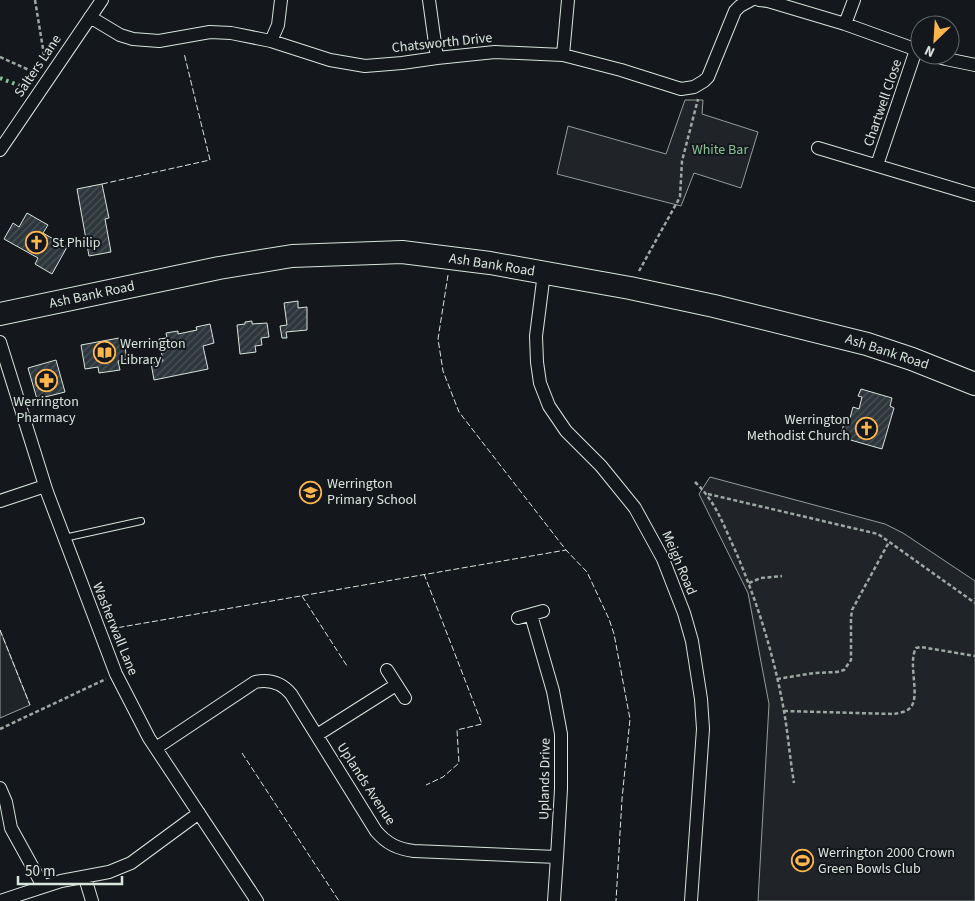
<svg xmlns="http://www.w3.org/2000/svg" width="975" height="901" viewBox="0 0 975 901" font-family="'Source Sans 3',sans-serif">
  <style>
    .park { fill: #202428; stroke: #939e99 }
    .building { fill: url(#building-hatch); stroke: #d8e6dc }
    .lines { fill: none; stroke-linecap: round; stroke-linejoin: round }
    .lane-casing { stroke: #d8e6dc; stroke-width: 8 }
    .street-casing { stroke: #d8e6dc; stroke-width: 14 }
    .highway-casing { stroke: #d8e6dc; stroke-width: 24 }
    .path { stroke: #9da8a2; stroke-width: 2.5; stroke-dasharray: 4 2.5; stroke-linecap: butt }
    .lane { stroke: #14181c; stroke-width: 6 }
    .street { stroke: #14181c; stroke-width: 12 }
    .highway { stroke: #14181c; stroke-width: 22 }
    .hedge { stroke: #8ac095; stroke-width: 4; stroke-dasharray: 2.5 4; stroke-linecap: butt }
    .fence { stroke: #d8e6dc; stroke-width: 1; stroke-dasharray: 6 2.5; stroke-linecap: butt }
    .labels { text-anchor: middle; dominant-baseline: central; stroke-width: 4; stroke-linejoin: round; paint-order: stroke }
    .street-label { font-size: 14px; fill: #d8e6dc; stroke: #14181c }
    .park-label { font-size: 14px; fill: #8ac095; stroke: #14181c }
    .poi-label { font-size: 14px; fill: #d8e6dc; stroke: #14181c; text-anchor: start }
  </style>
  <defs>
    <pattern id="building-hatch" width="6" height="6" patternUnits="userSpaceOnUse" patternTransform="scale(1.25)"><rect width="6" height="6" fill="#2c363c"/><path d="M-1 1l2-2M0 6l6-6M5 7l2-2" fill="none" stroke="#4a5358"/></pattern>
  </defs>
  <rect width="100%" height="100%" fill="#14181c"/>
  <path class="park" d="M685,100H703L702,114L758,132L741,188L694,173L681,206L557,174L568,126L666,154Z
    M710,477L885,524L903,533L975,581V901H758L769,704L748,593L699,494Z
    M0,630L30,705L0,718Z"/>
  <path class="building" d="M102,184L109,218L105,219L111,252L89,256L77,189Z
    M27,213L48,225L43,233L67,247L52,274L35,264L38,258L4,239L13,223L19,227Z
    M298,301V308L307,307V330L286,332L287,338H282L280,326L287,325L284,303Z
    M252,321V324L267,323L269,337L261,338L262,345L255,346L256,352L240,354L237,325L245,324V322Z
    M210,324L214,343L203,346L208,369L154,380L151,363L163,361L159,339L167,338L166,333L178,331V334L197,330L196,327Z
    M119,338L120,343L124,342L127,359L118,361L120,370L99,373L98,367L85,369L81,345Z
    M56,360L65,392L37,399L28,368Z
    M861,389L892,398L890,406L894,408L882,449L840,437L846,417L850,418L853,407L859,409L862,397L858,396Z"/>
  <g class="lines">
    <defs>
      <path id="lane" d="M64,538L141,521"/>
      <path id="street" d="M429,0L437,58
        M759,0L768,1L845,24L920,51
        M90,17L120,35L133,39L159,41L210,32L231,33L271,41L330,60L365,66L402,63L437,58L495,52L563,55L621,70L681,89L694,87L704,81L708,77L735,11L740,6L751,0
        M845,24L854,0
        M271,41L278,25L281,0
        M563,55L568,0
        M932,55L946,59L975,65
        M818,148L975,195
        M0,150L102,0
        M877,165L916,50
        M544,273L536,336L537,362L540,383L549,406L566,431L601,466L635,508L663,559L684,613L692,641L701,699L703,729L691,901
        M0,342L47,492L116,674L149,738L257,901
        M0,501L45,486
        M531,615L553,691L561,734V789L557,857
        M518,618L543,611
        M387,670L405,698
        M317,735L396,685
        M156,748L255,682C269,679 281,682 291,694L376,831C387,844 398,849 414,851L557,857L554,901
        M0,788L6,802L11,828L43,886
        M85,878L92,901
        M0,901L61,881L109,872L131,863L199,813"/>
      <path id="highway" d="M0,314L219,268L292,256L402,252L490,263L630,288L714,306L867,344L912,359L975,384"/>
    </defs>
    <use href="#lane" class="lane-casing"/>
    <use href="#street" class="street-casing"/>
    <use href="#highway" class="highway-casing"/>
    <path class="path" d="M35,0L45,61
      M0,57L38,74
      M639,271L680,197L682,161L698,99
      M695,482C716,502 723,524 735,550C757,601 774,655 784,711C788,734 790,759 794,783
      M708,494L878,534L975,603
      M749,583L761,578L782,576
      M777,679L814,673L837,672L844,670L851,660V618L852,610L889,542
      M784,711L894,714C899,713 905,712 909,709C922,699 907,664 916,648L921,647L975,656
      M0,729L106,679"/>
    <use href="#lane" class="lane"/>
    <use href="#street" class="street"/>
    <use href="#highway" class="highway"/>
    <path class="hedge" d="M0,78L28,89"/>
    <path class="fence" d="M102,184L210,160L184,53
      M448,275L438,339L443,371L459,412L566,550L587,572L609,619L614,634L630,719L622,799L616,901
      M424,574L482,724L457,730L459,763L443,777L426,785
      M302,596L347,666
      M110,629L566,550
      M0,630L30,705
      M242,753L339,901"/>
  </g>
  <defs>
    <symbol id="church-ring" viewBox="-11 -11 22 22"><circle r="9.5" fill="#14181c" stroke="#ffb74d" stroke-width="1.5"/><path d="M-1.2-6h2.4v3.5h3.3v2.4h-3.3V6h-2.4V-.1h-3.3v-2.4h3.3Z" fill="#ffb74d"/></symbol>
    <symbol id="library-ring" viewBox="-11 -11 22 22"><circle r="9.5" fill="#14181c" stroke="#ffb74d" stroke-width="1.5"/><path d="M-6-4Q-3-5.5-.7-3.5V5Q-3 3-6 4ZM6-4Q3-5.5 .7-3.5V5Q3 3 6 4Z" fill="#ffb74d"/></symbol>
    <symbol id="pharmacy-ring" viewBox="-11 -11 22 22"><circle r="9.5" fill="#14181c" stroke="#ffb74d" stroke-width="1.5"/><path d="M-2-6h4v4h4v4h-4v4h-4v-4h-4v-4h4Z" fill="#ffb74d"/></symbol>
    <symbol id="school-ring" viewBox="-11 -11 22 22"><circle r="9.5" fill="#14181c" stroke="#ffb74d" stroke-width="1.5"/><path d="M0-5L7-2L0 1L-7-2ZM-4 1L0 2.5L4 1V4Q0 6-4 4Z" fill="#ffb74d"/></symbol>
    <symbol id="stadium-ring" viewBox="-11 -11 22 22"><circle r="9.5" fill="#14181c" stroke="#ffb74d" stroke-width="1.5"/><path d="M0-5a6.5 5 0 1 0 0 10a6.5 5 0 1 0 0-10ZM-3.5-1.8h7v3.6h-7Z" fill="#ffb74d"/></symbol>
  </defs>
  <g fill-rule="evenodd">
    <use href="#church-ring" x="24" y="230" width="25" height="25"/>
    <use href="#library-ring" x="92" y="340" width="25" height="25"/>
    <use href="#pharmacy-ring" x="34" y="368" width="25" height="25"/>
    <use href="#church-ring" x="854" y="416" width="25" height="25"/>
    <use href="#school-ring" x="298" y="480" width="25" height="25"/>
    <use href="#stadium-ring" x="790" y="848" width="25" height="25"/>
  </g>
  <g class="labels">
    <g class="street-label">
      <text transform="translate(442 43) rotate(-6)">Chatsworth Drive</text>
      <text transform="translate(38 66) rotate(-56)">Salters Lane</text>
      <text transform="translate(883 103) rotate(-71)">Chartwell Close</text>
      <text transform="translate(492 265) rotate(9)">Ash Bank Road</text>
      <text transform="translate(92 295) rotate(-12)">Ash Bank Road</text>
      <text transform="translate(887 352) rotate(18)">Ash Bank Road</text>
      <text transform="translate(679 563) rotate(67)">Meigh Road</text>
      <text transform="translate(115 629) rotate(68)">Washerwall Lane</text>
      <text transform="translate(545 779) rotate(-89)">Uplands Drive</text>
      <text transform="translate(366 784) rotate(57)">Uplands Avenue</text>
    </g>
    <g class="park-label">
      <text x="720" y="150">White Bar</text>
    </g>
    <g class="poi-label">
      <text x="52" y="243">St Philip</text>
      <text x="120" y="344">Werrington<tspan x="120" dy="16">Library</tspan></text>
      <text x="46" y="402" text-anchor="middle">Werrington<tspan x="46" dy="16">Pharmacy</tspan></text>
      <text x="850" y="420" text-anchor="end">Werrington<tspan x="850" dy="16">Methodist Church</tspan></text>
      <text x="327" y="484">Werrington<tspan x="327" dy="16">Primary School</tspan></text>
      <text x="818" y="853">Werrington 2000 Crown<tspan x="818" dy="16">Green Bowls Club</tspan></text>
    </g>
  </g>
  <g transform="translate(935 40) rotate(205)"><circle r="24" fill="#14181c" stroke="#626a69"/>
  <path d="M0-4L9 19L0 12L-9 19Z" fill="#ffb74d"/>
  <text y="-8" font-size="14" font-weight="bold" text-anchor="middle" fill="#d8e6dc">N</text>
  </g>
  <path d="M18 876v8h104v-8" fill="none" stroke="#d8e6dc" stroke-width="2.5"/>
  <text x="25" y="876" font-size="15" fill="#d8e6dc" stroke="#14181c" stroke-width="4" paint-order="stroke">50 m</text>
</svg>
